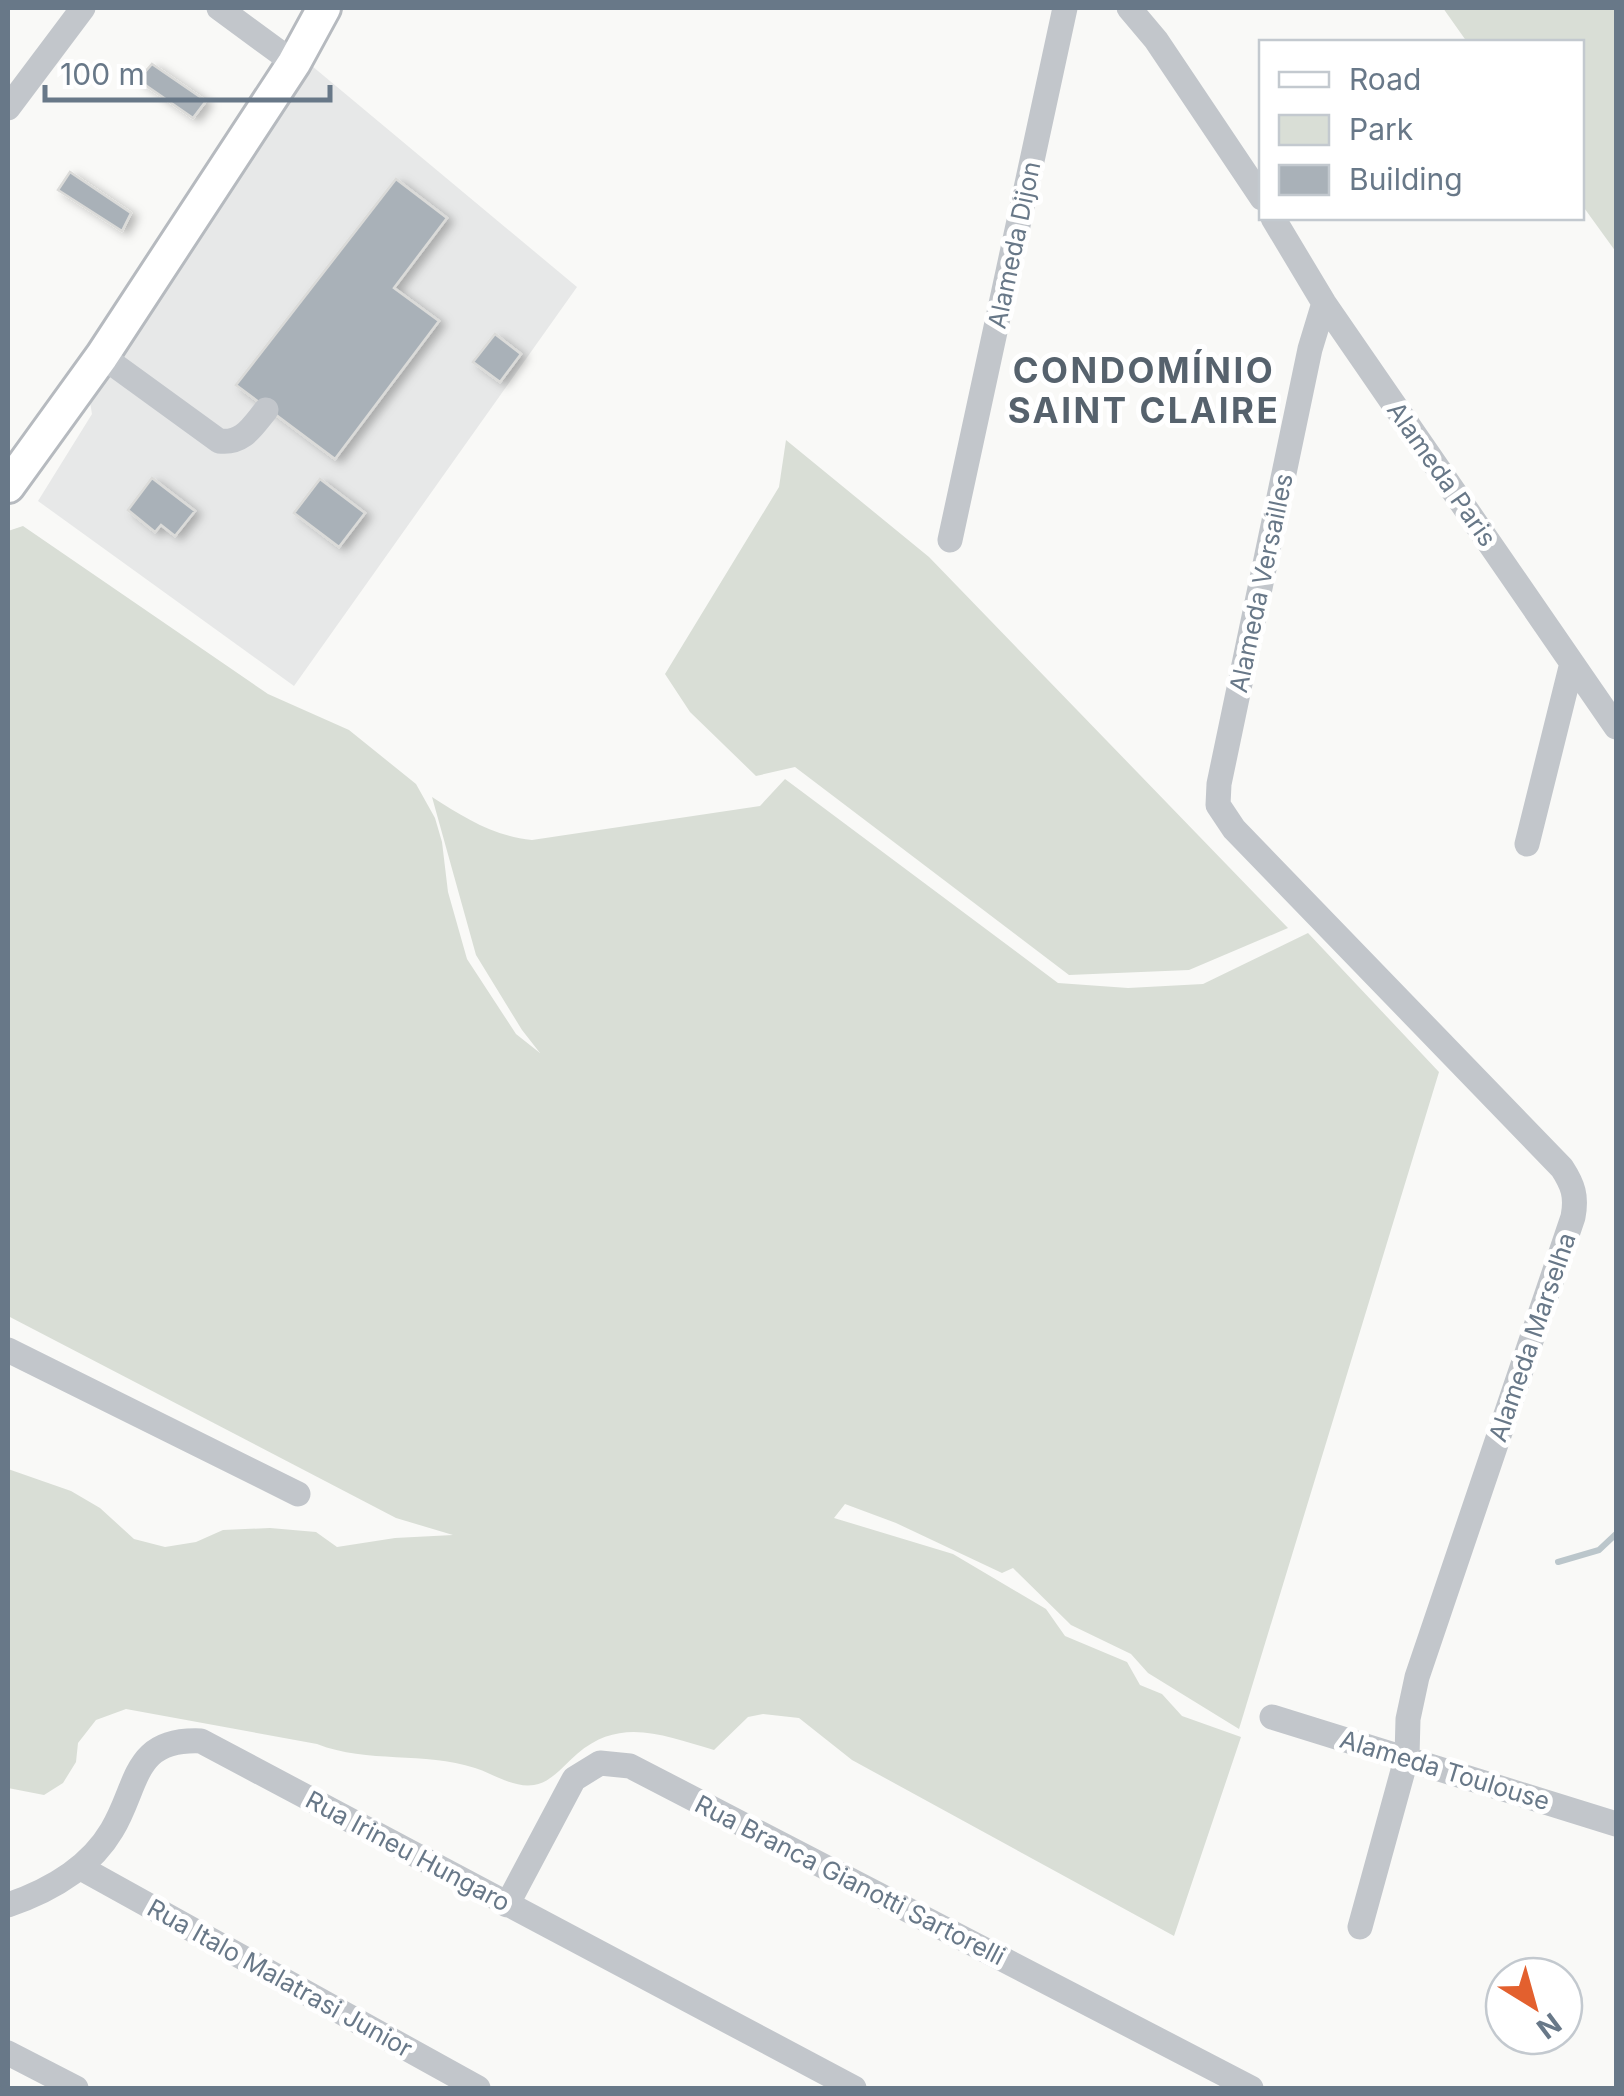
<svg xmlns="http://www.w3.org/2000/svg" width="1624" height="2096" viewBox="0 0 1624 2096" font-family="Inter,sans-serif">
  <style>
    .built { fill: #e7e8e8 }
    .green { fill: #d9ded6 }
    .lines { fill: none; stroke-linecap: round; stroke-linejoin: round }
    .stream { stroke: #bbc6cb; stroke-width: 6 }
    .building { fill: #a9b1b8; stroke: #dbdbd9; stroke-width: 2.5; filter: url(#shadow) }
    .major-casing { stroke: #b6babf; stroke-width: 38 }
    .minor { stroke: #c2c6cb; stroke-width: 25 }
    .major { stroke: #fff; stroke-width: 32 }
    .labels { text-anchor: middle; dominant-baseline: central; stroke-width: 10; stroke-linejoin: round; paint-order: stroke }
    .street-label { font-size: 25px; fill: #687888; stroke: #fff }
    .district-label { font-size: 35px; font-weight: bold; letter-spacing: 2.5px; fill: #56626d; stroke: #fff }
  </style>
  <defs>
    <filter id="shadow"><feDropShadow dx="6" dy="3.5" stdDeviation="5" flood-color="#0004"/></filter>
  </defs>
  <rect width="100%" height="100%" fill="#f9f9f7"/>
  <path class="built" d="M306,61L577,287L294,686L38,501L92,414L88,391Z"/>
  <path class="green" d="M1443,8H1616V252L1582,205V42H1467Z
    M786,440L929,557L1288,928L1189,970L1069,975L795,767L756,776L690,712L665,674L779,487Z
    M23,526L268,694L349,730L416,784L435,818L442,842L448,892L467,959L516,1034L540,1053L522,1030L476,955L432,797C465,818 493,836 532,840L760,806L785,779L1058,983L1128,988L1203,984L1308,933L1439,1072L1239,1729L1148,1673L1131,1654L1071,1625L1013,1568L1002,1573L896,1523L845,1504L834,1518L953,1554L1046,1609L1065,1636L1127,1662L1140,1685L1162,1694L1182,1716L1241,1737L1174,1936L852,1760L799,1718L763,1714L748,1717L714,1750C664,1736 621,1716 577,1754C564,1765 552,1782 534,1785C513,1788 494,1774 475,1768C424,1751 368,1764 317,1744L126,1709L96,1720L78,1743L76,1762L63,1783L44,1795L8,1788V1469L71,1491L100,1508L134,1539L165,1547L196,1542L223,1530L270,1528L316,1532L337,1547L395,1538L453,1535L396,1518L8,1316V531Z"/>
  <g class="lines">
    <path class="stream" d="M1558,1562L1599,1550L1616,1534"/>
  </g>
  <path class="building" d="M152,64L206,101L193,118L138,80Z
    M70,172L131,213L122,231L58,190Z
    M396,179L447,218L394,288L439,321L335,459L236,385Z
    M495,334L521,354L500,382L473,362Z
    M152,478L195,511L175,536L161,525L155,532L128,510Z
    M320,479L365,513L339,547L294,513Z"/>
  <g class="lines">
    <defs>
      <path id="major" d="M8,486L102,356L294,63L324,8"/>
    </defs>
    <use href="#major" class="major-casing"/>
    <path class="minor" d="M219,8L294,63
      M1129,8L1156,40L1262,198
      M8,108L83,8
      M1273,218L1324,303L1616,727
      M1324,303L1310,349L1219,784L1218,805L1234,829L1562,1168C1573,1185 1577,1196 1573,1217L1417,1677L1408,1719L1407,1756L1360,1927
      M102,356L219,441C243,444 252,427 266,410
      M950,540L1065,8
      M1527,844L1572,663
      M8,1350L298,1494
      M1272,1717L1616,1824
      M81,1868L478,2088
      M8,1905C49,1891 89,1869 112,1830C139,1785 132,1738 201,1741L854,2088
      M507,1905L574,1779L600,1763L630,1766L1251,2088
      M8,2053L76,2088"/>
    <use href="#major" class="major"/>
  </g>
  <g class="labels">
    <g class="street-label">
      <text transform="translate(1014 245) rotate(-78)">Alameda Dijon</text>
      <text transform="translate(1442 474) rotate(55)">Alameda Paris</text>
      <text transform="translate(1261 583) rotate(-78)">Alameda Versailles</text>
      <text transform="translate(1532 1337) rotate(-71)">Alameda Marselha</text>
      <text transform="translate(1445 1770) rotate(17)">Alameda Toulouse</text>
      <text transform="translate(408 1851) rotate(28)">Rua Irineu Hungaro</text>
      <text transform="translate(850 1880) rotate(27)">Rua Branca Gianotti Sartorelli</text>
      <text transform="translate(280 1978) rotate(29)">Rua Italo Malatrasi Junior</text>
    </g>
    <g class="district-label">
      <text x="1144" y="370">CONDOMÍNIO<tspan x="1144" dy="40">SAINT CLAIRE</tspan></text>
    </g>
  </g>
  <rect width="1624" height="2096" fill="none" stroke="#687888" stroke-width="20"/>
  <rect x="1259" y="40" width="325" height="180" fill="#ffffff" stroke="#c3c9cf" stroke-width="2.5"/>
  <rect x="1279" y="72" width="50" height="15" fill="#ffffff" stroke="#c3c9cf" stroke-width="2.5"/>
  <text x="1349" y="90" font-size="30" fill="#687888">Road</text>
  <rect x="1279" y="115" width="50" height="30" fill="#d9ded6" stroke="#c3c9cf" stroke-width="2.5"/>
  <text x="1349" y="140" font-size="30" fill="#687888">Park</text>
  <rect x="1279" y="165" width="50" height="30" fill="#a9b1b8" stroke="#c3c9cf" stroke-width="2.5"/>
  <text x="1349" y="190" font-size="30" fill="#687888">Building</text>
  <g transform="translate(1534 2006) rotate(143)"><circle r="48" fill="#ffffff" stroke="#c3c9cf" stroke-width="2.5"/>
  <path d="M0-8L18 38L0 25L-18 38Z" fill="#e3602e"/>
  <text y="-15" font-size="28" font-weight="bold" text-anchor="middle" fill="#687888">N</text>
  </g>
  <path d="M45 85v15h285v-15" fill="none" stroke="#687888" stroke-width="5"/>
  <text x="60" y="85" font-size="30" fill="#687888" stroke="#ffffff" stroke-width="8" paint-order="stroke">100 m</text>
</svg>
